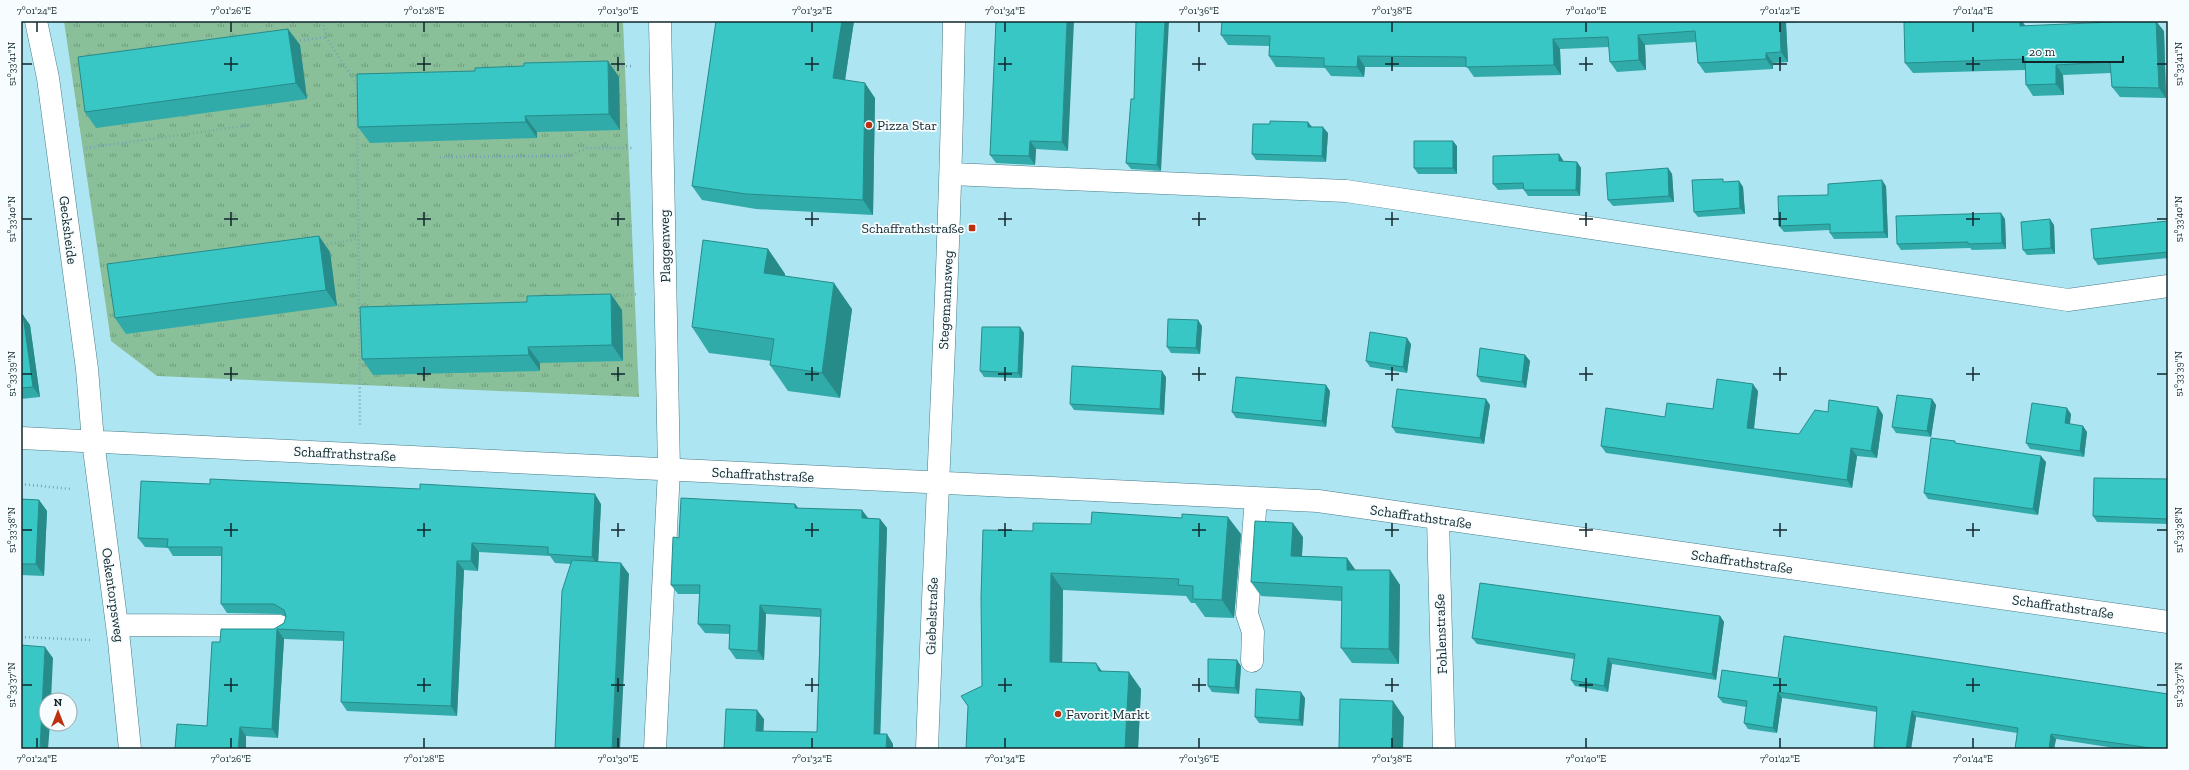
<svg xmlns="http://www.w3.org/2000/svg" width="2189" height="770" viewBox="0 0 2189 770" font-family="'Zilla Slab',serif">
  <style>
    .grass { fill: url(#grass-tufts) }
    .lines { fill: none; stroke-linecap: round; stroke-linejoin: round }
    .minor-casing { stroke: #477c88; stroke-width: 23 }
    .path { stroke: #79a4af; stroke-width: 2.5; stroke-dasharray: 1 3; stroke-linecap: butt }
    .minor { stroke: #fff; stroke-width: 22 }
    .wall { fill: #30aba9 }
    .shaded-wall { fill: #278b8a }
    .building { fill: #38c7c5; stroke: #278b8a }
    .ticks { fill: none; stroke: #11272c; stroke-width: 1.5 }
    .poi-dot { fill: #bb3010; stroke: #f7fcfe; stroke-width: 1.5 }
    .labels { text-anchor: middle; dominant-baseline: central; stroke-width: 3.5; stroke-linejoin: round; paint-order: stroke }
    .poi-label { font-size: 14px; fill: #11272c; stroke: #f7fcfe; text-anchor: start }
    .street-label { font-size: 14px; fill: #11272c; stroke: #f7fcfe }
    .neatline { fill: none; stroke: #11272c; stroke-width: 1.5 }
    .ticks-label { font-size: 10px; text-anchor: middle; fill: #11272c }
  </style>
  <defs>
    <pattern id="grass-tufts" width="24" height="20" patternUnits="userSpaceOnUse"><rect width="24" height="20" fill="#89bf99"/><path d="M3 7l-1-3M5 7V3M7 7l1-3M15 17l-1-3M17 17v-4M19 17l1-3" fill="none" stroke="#6f9b7d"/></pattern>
  </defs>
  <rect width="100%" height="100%" fill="#aee5f2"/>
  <path class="grass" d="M64,21H623L639,397L157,376L111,341Z"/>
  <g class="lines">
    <defs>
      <path id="minor" d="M36,21L48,78L87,369L93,441L119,641L130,749
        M951,174L1346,191L2068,300L2168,286
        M21,438L1318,501L2168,622
        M1438,519L1444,749
        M117,625L280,626
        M1252,661L1253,632L1247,614L1256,498
        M655,749L669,470L660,21
        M927,749C936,506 950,264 954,21"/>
    </defs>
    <use href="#minor" class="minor-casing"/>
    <path class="path" d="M323,21L326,37L357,85L360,426
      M296,41L326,37
      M610,67L633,66
      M86,148L251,125
      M440,157L569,156L587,148H633
      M323,245L358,239
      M611,297L637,294
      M21,484L71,489
      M21,637L90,640"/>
    <use href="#minor" class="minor"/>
  </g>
  <path class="wall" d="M716,21H854L845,80L875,98L873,215L756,209L702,200L692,186Z
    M996,21L1068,151L1036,149L1035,165L996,163L990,155Z
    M1222,21H1820L1786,23L1788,62L1773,63V69L1705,73L1698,63L1696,42L1645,45L1646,70L1617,72L1610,62L1609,47L1560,49L1561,75L1474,77L1467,67H1365L1364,77L1331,76L1325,68L1276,67L1269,56V46L1228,45L1221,35Z
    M2025,26L2164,31L2166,98L2120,97L2112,87L2111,73L2063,75L2064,95L2033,96L2026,85L2025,70L1913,73L1905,63Z
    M288,29L300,45L307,99L96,128L85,112Z
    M619,77L620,130L537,132V138L370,143L358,127Z
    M1134,99L1161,171L1131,169L1126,163Z
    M1312,127L1328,133L1326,162L1256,160L1252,154Z
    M1457,146V174H1418L1414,168Z
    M1559,154L1563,161L1577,162L1581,168L1580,196H1528L1524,190V189L1498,190L1493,184Z
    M1668,168L1672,174L1674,202L1613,206L1608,200Z
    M1739,181L1743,187L1745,214L1698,217L1694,212L1725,182Z
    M1886,186L1888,238L1834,239L1830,233V230L1784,232L1779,226L1828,195Z
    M2005,219L2006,249L1972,250L1970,248L1901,250L1897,244Z
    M2168,221V258L2098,265L2094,259Z
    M2054,225L2055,254L2027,255L2023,250Z
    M768,249L785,274V276L852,309L840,398L788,391L770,365L771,361L709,353L692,327Z
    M330,252L337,306L126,334L115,318Z
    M622,310L623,361L540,363V371L373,375L362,359Z
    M21,315L30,325L40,397L21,399Z
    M1202,326L1200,354L1171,353L1167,347Z
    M1020,327L1024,333L1022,378L984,377L980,371Z
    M1411,344L1407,373L1370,367L1366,361Z
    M1525,355L1530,361L1526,388L1481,382L1477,376Z
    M1166,377L1164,415L1074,410L1070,404Z
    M1330,391L1326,427L1236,418L1232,412Z
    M1758,391L1754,429L1799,434L1828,412L1878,407L1883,415L1877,458L1857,456L1852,488L1606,453L1601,446L1713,409Z
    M1932,399L1936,405L1931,437L1896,433L1892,427Z
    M1490,405L1484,444L1396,433L1392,427Z
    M2071,414L2070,424L2087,432L2084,457L2030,449L2026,443Z
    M1956,443L2046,462L2038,515L1928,499L1924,493Z
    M2168,479V524L2097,522L2093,516Z
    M21,499L39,500L47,511L44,576L21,575Z
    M601,504L598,562L629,574L570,564L555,563L550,556L479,552L478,571L464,570L457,716L347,711L341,702L344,641L284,639L278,738L246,736L207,726L220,642L274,629L284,623L286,617L280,614L227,613L221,604V556H173L168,548L145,547L138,538Z
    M795,504L799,509L868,518L880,519L887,528L880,734L893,744V749H724L764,719L763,731L817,732L820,617L766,614L764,660L736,659L729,649L730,634L705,633L698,624L700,594H678L671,585L679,538Z
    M1091,524L1241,534L1234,618L1205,617L1195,603H1191L1186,596L1063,590L1062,663L1102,671L1141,689L1138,749H966L982,686L1033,531Z
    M1303,537L1302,556L1347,558L1355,570H1390L1400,585L1399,664L1352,663L1341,648L1342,601L1261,596L1251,582Z
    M1720,616L1724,622L1716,680L1612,664L1608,692L1575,686L1571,680L1574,659L1477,644L1472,638Z
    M1241,666L1239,694L1212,692L1208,686Z
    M1722,670L2168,749H2121L2056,739L2054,749H2015L2017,733L1916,717L1911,749H1875L1874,747L1877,712L1782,698L1777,733L1748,729L1744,723L1746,707L1723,703L1718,697Z
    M1305,698L1303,726L1259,723L1255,717Z"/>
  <path class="shaded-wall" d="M842,21H854L843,93L833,78Z
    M1067,21H1074L1068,151L1062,142Z
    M1165,21H1169L1161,171L1157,165Z
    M1780,21H1785L1786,23L1788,62L1781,52Z
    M2020,21H2022L2027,28L2020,26Z
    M2156,21L2164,31L2166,98L2159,88Z
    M288,29L300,45L307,99L296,83Z
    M1638,35L1645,45L1646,70L1639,60Z
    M1553,39L1560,49L1561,75L1554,65Z
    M1766,53L1773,63V69L1766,59Z
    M1358,56L1365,67L1364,77L1357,67Z
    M608,61L619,77L620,130L609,114Z
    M2056,65L2063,75L2064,95L2056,84Z
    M865,83L875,98L873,215L863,200Z
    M525,116L537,132V138L526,122Z
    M1308,122L1313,128L1308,127Z
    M1323,127L1328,133L1326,162L1322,156Z
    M1030,141L1036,149L1035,165L1029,156Z
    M1453,141L1457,146V174L1453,168Z
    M1559,154L1563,160V167L1559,161Z
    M1577,162L1581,168L1580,196L1576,190Z
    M1668,168L1672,174L1674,202L1669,196Z
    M1882,180L1886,186L1888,238L1884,232Z
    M1739,181L1743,187L1745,214L1740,208Z
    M2001,213L2005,219L2006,249L2002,243Z
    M2050,219L2054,225L2055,254L2051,248Z
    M319,236L330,252L337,306L326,290Z
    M768,249L785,274L782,299L764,273Z
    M834,283L852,309L840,398L822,373Z
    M611,294L622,310L623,361L612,345Z
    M23,315L30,325L40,397L33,387Z
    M1198,320L1202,326L1200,354L1196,348Z
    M1020,327L1024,333L1022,378L1018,373Z
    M1407,338L1411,344L1407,373L1403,367Z
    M528,347L540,363V371L529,355Z
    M1525,355L1530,361L1526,388L1522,382Z
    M1162,371L1166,377L1164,415L1160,409Z
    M1753,384L1758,391L1753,436L1747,428Z
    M1326,385L1330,391L1326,427L1322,421Z
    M1486,399L1490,405L1484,444L1480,438Z
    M1932,399L1936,405L1931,437L1927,431Z
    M1878,407L1883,415L1877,458L1871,451Z
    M2067,408L2071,414L2069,429L2065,423Z
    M2083,426L2087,432L2084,457L2080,451Z
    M1851,448L1857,456L1852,488L1847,480Z
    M2041,456L2046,462L2038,515L2033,509Z
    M595,494L601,504L598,566L592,557Z
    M39,500L47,511L44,576L36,564Z
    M795,504L802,513L795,508Z
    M862,510L869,519L862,518Z
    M1228,517L1241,534L1234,618L1222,600Z
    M880,519L887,528L880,743L874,734Z
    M1293,523L1303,537L1301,570L1291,556Z
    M472,543L479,552L478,571L471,561Z
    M1347,558L1357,572L1347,570Z
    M457,561L464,570L457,716L451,706Z
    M621,563L629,574L620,749H612Z
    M1390,570L1400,585L1399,664L1389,649Z
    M1051,573L1063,590L1062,680L1050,662Z
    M760,605L766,614L764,660L758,651Z
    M1720,616L1724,622L1716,680L1712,674Z
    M277,629L284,639L278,738L272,729Z
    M45,647L53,658L51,700H46V724H50L48,749H40Z
    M1608,658L1612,664L1608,692L1604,686Z
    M1237,660L1241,666L1239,694L1235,688Z
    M1096,663L1109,681L1099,671Z
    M1129,672L1141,689L1138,749H1125Z
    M1301,692L1305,698L1303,726L1299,720Z
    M1778,692L1782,698L1777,733L1773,728Z
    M1393,701L1404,717L1403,749H1392Z
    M757,710L764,719L763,740L756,731Z
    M1912,711L1916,717L1911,749H1906Z
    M240,727L246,736V749H238Z
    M887,734L893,744V749H886Z
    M2051,734L2056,739L2054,749H2049Z"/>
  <path class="building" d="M716,21H842L833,78L865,83L863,200L746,194L692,186Z
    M996,21H1067L1062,142L1030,141L1029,156L990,155Z
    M1136,21H1165L1157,165L1126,163L1131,99H1134Z
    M1222,21H1780L1781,52L1766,53V59L1698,63L1695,31L1638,35L1639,60L1610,62L1608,37L1553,39L1554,65L1466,67V57L1358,56L1357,67L1324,66V58L1269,56L1270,36L1221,35Z
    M1939,21H2020V26L2136,21H2156L2159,88L2112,87L2110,62L2056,65V84L2026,85L2025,59L1905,63L1904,22Z
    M288,29L296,83L85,112L78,57Z
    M608,61L609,114L525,116L526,122L358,127L357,74L475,71V68L524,66V63Z
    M1270,121L1308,122V127H1323L1322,156L1252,154L1253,124H1270Z
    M1414,141H1453V168H1414Z
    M1559,154V161L1577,162L1576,190H1524L1523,183L1493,184V156Z
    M1668,168L1669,196L1608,200L1606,173Z
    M1723,179V182L1739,181L1740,208L1694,212L1692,180Z
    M1882,180L1884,232L1830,233V224L1779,226L1778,196L1828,195V184Z
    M2001,213L2002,243L1968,244V242L1897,244L1896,216Z
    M2050,219L2051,248L2023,250L2021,222Z
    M2168,221V252L2094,259L2091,229Z
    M319,236L326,290L115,318L107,264Z
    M703,240L768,249L764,273L834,283L822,373L770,365L774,339L692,327Z
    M611,294L612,345L528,347L529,355L362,359L360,307L527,302V296Z
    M21,315H23L33,387L21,388Z
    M1168,319L1198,320L1196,348L1167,347Z
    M982,327H1020L1018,373L980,371Z
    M1370,332L1407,338L1403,367L1366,361Z
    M1480,348L1525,355L1522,382L1477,376Z
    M1072,366L1162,371L1160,409L1070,404Z
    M1236,377L1326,385L1322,421L1232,412Z
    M1717,379L1753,384L1747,428L1799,434L1815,410L1828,412L1829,400L1878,407L1871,451L1851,448L1847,480L1601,446L1606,408L1665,417L1667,403L1713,409Z
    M1397,389L1486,399L1480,438L1392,427Z
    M1897,395L1932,399L1927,431L1892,427Z
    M2032,403L2067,408L2065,423L2083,426L2080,451L2026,443Z
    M1931,438L1955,441V443L2041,456L2033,509L1924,493Z
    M2094,478L2168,479V519L2093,516Z
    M210,479L420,489V484L595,494L592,557L548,554V547L472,543L471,561H457L451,706L341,702L344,632L277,629L272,729L240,727L238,749H175L177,724L207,726L212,642H220L221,629H274L284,623L286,616L284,610L274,604H221L222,547H167L168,539L138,538L141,481L210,484Z
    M681,498L795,504V508L862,510V518L880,519L874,734H887L886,749H724L726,709L757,710L756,731L817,732L821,609L760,605L758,651L729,649L730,625L698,624L700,585H671L673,537L679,538Z
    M21,499L39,500L36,564H21Z
    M1092,512L1182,518V514L1228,517L1222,600L1193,599V586L1178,585L1179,579L1051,573L1050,662L1096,663L1099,671L1129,672L1125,749H966L968,706L961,696L982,686L981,597L983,530L1033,531V523L1091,524Z
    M1255,521L1293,523L1291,556L1347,558V570H1390L1389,649L1341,648L1342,587L1251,582Z
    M572,560L621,563L612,749H555L562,591Z
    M1480,583L1720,616L1712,674L1608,658L1604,686L1571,680L1575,654L1472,638Z
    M1784,636L2168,694V749H2158L2051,734L2049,749H2015L2018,728L1912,711L1906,749H1888L1874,747L1877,707L1778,692L1773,728L1744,723L1747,701L1718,697L1722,670L1778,678Z
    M21,645L45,647L40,749H21Z
    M1208,659L1237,660L1235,688L1208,686Z
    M1256,689L1301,692L1299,720L1255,717Z
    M1340,699L1393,701L1392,749H1339Z"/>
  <path class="ticks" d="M37,22V32M231,22V32M424,22V32M618,22V32M812,22V32M1005,22V32M1199,22V32M1392,22V32M1586,22V32M1780,22V32M1973,22V32M231,57V71M424,57V71M618,57V71M812,57V71M1005,57V71M1199,57V71M1392,57V71M1586,57V71M1780,57V71M1973,57V71M22,64H32M224,64H238M417,64H431M611,64H625M805,64H819M998,64H1012M1192,64H1206M1385,64H1399M1579,64H1593M1773,64H1787M1966,64H1980M2157,64H2167M231,212V226M424,212V226M618,212V226M812,212V226M1005,212V226M1199,212V226M1392,212V226M1586,212V226M1780,212V226M1973,212V226M22,219H32M224,219H238M417,219H431M611,219H625M805,219H819M998,219H1012M1192,219H1206M1385,219H1399M1579,219H1593M1773,219H1787M1966,219H1980M2157,219H2167M231,367V381M424,367V381M618,367V381M812,367V381M1005,367V381M1199,367V381M1392,367V381M1586,367V381M1780,367V381M1973,367V381M22,374H32M224,374H238M417,374H431M611,374H625M805,374H819M998,374H1012M1192,374H1206M1385,374H1399M1579,374H1593M1773,374H1787M1966,374H1980M2157,374H2167M231,523V537M424,523V537M618,523V537M812,523V537M1005,523V537M1199,523V537M1392,523V537M1586,523V537M1780,523V537M1973,523V537M22,530H32M224,530H238M417,530H431M611,530H625M805,530H819M998,530H1012M1192,530H1206M1385,530H1399M1579,530H1593M1773,530H1787M1966,530H1980M2157,530H2167M231,678V692M424,678V692M618,678V692M812,678V692M1005,678V692M1199,678V692M1392,678V692M1586,678V692M1780,678V692M1973,678V692M22,685H32M224,685H238M417,685H431M611,685H625M805,685H819M998,685H1012M1192,685H1206M1385,685H1399M1579,685H1593M1773,685H1787M1966,685H1980M2157,685H2167M37,738V748M231,738V748M424,738V748M618,738V748M812,738V748M1005,738V748M1199,738V748M1392,738V748M1586,738V748M1780,738V748M1973,738V748"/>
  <g class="poi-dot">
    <circle cx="869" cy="125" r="4"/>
    <rect x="968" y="224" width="8" height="8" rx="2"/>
    <circle cx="1058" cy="714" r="4"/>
  </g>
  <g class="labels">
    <g class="poi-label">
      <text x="877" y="125">Pizza Star</text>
      <text x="964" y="228" text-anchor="end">Schaffrathstraße</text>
      <text x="1066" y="714">Favorit Markt</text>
    </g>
    <g class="street-label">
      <text transform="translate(68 230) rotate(83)">Gecksheide</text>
      <text transform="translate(665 246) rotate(-91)">Plaggenweg</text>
      <text transform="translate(946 300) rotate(-87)">Stegemannsweg</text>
      <text transform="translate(345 454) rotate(3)">Schaffrathstraße</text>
      <text transform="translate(763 475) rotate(3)">Schaffrathstraße</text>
      <text transform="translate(1421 517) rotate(8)">Schaffrathstraße</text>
      <text transform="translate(1742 562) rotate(8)">Schaffrathstraße</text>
      <text transform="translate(113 595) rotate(82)">Oekentorpsweg</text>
      <text transform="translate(2063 607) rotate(8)">Schaffrathstraße</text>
      <text transform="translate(932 616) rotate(-88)">Giebelstraße</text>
      <text transform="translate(1441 634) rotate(-92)">Fohlenstraße</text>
    </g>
  </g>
  <rect width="2189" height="770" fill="none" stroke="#f7fcfe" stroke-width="44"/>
  <g transform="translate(58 712)"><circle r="19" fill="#f7fcfe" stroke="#9ba7aa"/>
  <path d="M0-3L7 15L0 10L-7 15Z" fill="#bb3010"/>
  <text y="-6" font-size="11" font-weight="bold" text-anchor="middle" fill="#11272c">N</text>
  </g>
  <path d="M2023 56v6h100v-6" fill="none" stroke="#11272c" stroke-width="2"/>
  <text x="2029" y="56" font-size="12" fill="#11272c" stroke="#f7fcfe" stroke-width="3" paint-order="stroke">20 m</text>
  <rect x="22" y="22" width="2145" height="726" class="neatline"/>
  <g class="ticks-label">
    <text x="37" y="14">7°01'24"E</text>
    <text x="231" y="14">7°01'26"E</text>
    <text x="424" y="14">7°01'28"E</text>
    <text x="618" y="14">7°01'30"E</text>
    <text x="812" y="14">7°01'32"E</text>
    <text x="1005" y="14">7°01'34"E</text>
    <text x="1199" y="14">7°01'36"E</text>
    <text x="1392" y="14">7°01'38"E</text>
    <text x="1586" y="14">7°01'40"E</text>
    <text x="1780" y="14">7°01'42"E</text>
    <text x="1973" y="14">7°01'44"E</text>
    <text transform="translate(11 64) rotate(-90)" y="4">51°33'41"N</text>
    <text transform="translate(2178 64) rotate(-90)" y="4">51°33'41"N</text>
    <text transform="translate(11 219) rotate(-90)" y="4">51°33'40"N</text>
    <text transform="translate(2178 219) rotate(-90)" y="4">51°33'40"N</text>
    <text transform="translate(11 374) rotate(-90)" y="4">51°33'39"N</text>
    <text transform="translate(2178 374) rotate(-90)" y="4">51°33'39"N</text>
    <text transform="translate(11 530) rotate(-90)" y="4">51°33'38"N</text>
    <text transform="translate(2178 530) rotate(-90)" y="4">51°33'38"N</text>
    <text transform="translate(11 685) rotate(-90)" y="4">51°33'37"N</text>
    <text transform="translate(2178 685) rotate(-90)" y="4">51°33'37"N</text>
    <text x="37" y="762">7°01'24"E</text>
    <text x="231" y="762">7°01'26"E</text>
    <text x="424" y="762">7°01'28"E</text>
    <text x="618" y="762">7°01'30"E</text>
    <text x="812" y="762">7°01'32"E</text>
    <text x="1005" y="762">7°01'34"E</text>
    <text x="1199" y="762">7°01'36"E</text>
    <text x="1392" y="762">7°01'38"E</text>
    <text x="1586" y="762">7°01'40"E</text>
    <text x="1780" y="762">7°01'42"E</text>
    <text x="1973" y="762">7°01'44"E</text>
  </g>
</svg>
